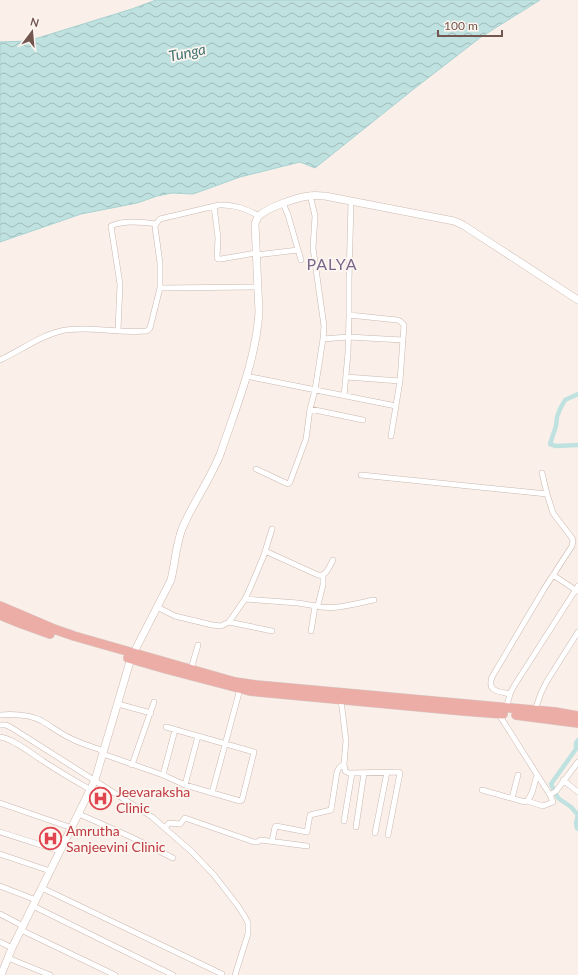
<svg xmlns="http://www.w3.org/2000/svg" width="578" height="975" viewBox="0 0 578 975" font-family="Lato,sans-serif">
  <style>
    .water { fill: url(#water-waves); stroke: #a7d2d1 }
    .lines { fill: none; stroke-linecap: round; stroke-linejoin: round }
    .canal { stroke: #bfe2e1; stroke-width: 4.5 }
    .street-casing { stroke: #cbb7b0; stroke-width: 6 }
    .secondary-casing { stroke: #cfb9b1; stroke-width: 8 }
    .highway-casing { stroke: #d5ccca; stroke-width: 10 }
    .street { stroke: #fff; stroke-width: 5 }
    .secondary { stroke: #fff; stroke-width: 7 }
    .highway { stroke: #edada7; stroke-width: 9 }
    .labels { text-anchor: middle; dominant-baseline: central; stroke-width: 3.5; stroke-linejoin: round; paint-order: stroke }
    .health-label { font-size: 14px; fill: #be3a42; stroke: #fdf5ef; text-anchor: start }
    .water-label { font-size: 15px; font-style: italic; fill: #457574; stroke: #fdf5ef }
    .quarter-label { font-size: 16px; letter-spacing: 1px; fill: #7a678d; stroke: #fdf5ef }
  </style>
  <defs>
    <pattern id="water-waves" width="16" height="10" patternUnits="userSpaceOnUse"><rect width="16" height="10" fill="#bfe2e1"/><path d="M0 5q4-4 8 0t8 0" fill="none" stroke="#a0bab9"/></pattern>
  </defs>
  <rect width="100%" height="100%" fill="#faf0e9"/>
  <path class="water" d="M156,0H540L481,37L415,88L315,168L300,162L240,177L193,194L172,193L157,196L137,203L81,214L0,242V42L28,41L132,9Z"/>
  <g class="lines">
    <path class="canal" d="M578,394L565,400L560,409L557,417L556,426L550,444L556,446L578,445
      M578,740L576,743V749L551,784L558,798L571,807L578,815L576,823L577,828L578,829"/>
    <defs>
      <path id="street" d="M283,203L288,215L301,260
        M214,206L218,238L217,258L218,259H221L256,253
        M256,255L298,250
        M160,288L258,287
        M349,315L397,320L400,321L404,325L400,381L391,436
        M118,330L120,284L111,226C123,220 143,222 156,224
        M323,339L348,337L403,340
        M0,360C20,351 39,336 61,331C68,329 75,329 82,329C104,329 125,333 147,331L150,328L160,288V263L155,227L156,224L160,219L219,205C234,204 246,209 259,216
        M246,376L396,406
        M346,377L400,381
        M344,396L348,353L349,315V280L351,201
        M310,409L363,420
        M256,469L288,484L290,482L306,439L310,409L315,390L323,339L324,326L313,248L315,216L310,195
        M361,475L547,494
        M265,551L318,575C326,577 329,567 333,560
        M553,575L577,591
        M245,599L298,603L316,606L318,605L323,585V575
        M316,606C331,611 358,603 374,600
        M157,607L175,616L212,625L221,626L229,622L245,599L251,586L264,555L272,529
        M229,622L272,631
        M311,631L315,606
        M191,669L198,645
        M510,694C498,691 487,692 492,677L544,589L572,546L573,541L572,538L553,513L547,494L542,473
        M341,700L346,741L344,764L345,771L349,773L399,772L400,773L388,835
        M118,704L151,713
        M506,709L510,694L514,686L578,586
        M535,710L541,693L547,681L578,632
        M498,713L550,795L553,802L543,806L527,801
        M0,715C14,714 29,714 42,721C52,727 61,734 72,739C82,744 93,747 104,751
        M0,725H6L12,728L152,817L191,851L214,875L238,906L245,917L248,923V934L235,975
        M0,737C12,738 32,754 43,761C58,771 75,781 91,790
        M103,754L163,775L185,785L240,801L242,800L254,752L166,727
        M132,765L154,702
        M163,775L175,730
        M563,780L578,792
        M185,785L198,736
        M482,790L525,802C533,798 534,783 537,775
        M212,793L240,689
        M550,795L556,791L578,762
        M512,798L518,775
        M0,803L72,828
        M79,814L131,837L173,858
        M344,821L352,773
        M356,827L364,773
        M165,828L169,823L180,824L184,819L185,818L254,842H257L261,840L307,846
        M0,832L60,851
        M375,833L387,772
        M272,841L275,827L276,826L307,832L310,815L331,810L337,772L339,768L344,764
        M0,854L50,871
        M0,886L36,900
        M42,888L222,974
        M33,906L173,975
        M0,914L23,926
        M21,930L115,975
        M0,942L12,948
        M8,958L50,975"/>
      <path id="secondary" d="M1,975L12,948L95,780L131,658L171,580C175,563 176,545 182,529C193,502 211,479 221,452C236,407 256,360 259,312L255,224C256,221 257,218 259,216C266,208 298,197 309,196C314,195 320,196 325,196L454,221L463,225L578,300"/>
      <path id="highway" d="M0,606L54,629L74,636L235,682L256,685L555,712L578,716
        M0,615L17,622L50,634
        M128,658L166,669L250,691L464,711L503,714
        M516,715L578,723"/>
    </defs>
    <use href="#street" class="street-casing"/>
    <use href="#secondary" class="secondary-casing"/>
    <use href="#highway" class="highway-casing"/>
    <use href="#street" class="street"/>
    <use href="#secondary" class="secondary"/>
    <use href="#highway" class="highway"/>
  </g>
  <defs>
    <symbol id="hospital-ring" viewBox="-11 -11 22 22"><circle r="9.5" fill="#fdf5ef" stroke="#e0444e" stroke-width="1.5"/><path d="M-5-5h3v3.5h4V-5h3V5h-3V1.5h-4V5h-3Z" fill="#e0444e"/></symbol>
  </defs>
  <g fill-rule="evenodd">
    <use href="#hospital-ring" x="88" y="786" width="25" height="25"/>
    <use href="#hospital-ring" x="38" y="826" width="25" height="25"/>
  </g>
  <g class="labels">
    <g class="health-label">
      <text x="116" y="791">Jeevaraksha<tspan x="116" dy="16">Clinic</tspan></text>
      <text x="66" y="830">Amrutha<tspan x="66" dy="16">Sanjeevini Clinic</tspan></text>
    </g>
    <g class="water-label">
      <text transform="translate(187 52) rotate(-12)">Tunga</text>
    </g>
    <g class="quarter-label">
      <text x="332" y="263">PALYA</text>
    </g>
  </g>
  <g transform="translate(32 32) rotate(16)" stroke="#fdf5ef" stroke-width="3" paint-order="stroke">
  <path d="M0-3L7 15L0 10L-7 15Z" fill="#72564f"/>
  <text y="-6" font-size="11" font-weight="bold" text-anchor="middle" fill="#72564f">N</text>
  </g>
  <path d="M438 30v6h64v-6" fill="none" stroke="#72564f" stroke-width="2"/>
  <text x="444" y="30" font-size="12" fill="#72564f" stroke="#fdf5ef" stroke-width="3" paint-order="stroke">100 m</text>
</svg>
